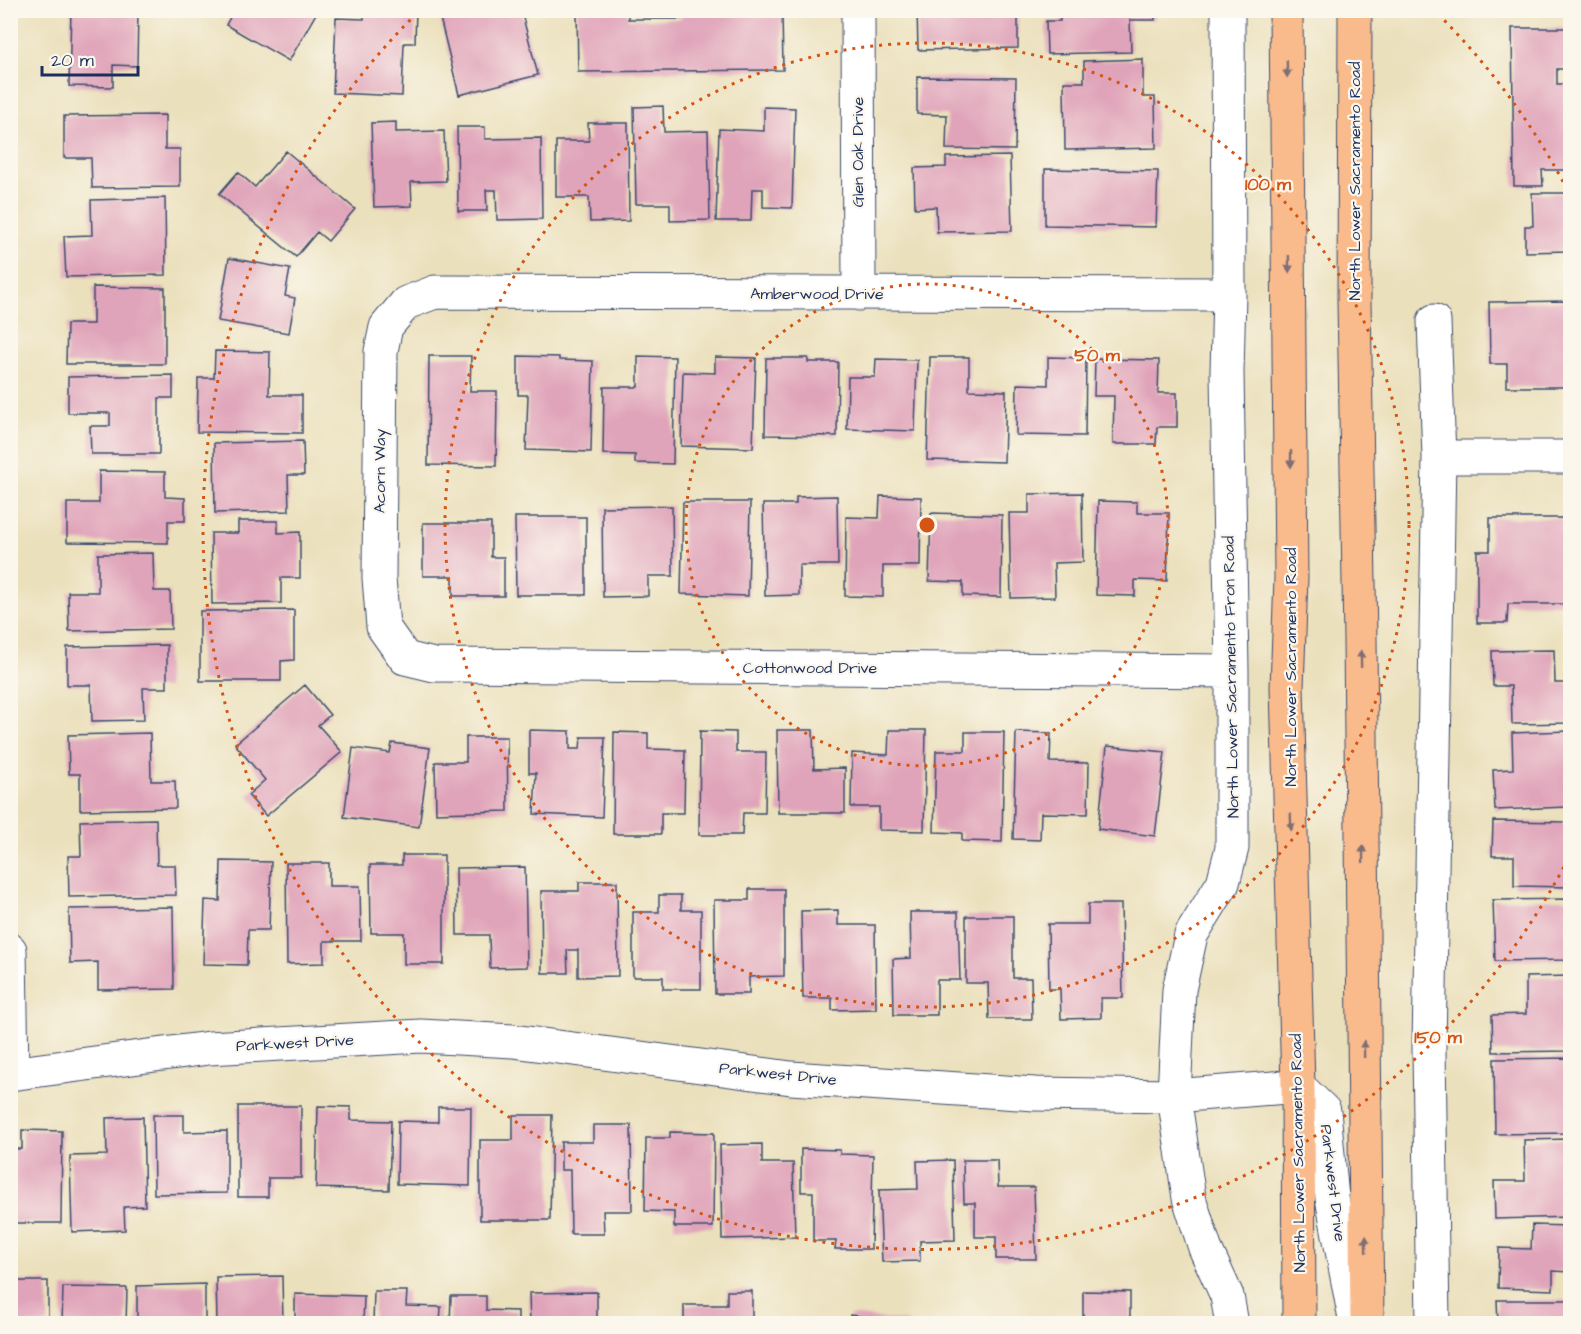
<svg xmlns="http://www.w3.org/2000/svg" width="1581" height="1334" viewBox="0 0 1581 1334" font-family="'Architects Daughter',sans-serif">
  <style>
    .building { fill: #e0a4ba }
    .lines { fill: none; stroke-linecap: round; stroke-linejoin: round }
    .minor-casing { stroke: #3a4a6c; stroke-width: 35 }
    .major-casing { stroke: #3a4a6c; stroke-width: 35 }
    .minor { stroke: #fff; stroke-width: 33 }
    .major { stroke: #fabb8c; stroke-width: 33 }
    .oneway { fill: #7f6e73 }
    .ring { fill: none; stroke: #d45514; stroke-width: 3; stroke-dasharray: 3 6 }
    .labels { text-anchor: middle; dominant-baseline: central; stroke-width: 4.5; stroke-linejoin: round; paint-order: stroke }
    .street-label { font-size: 16px; fill: #1b2f5e; stroke: #fbf7ec }
    .centre { fill: #d45514; stroke: #fbf7ec; stroke-width: 3 }
    .ring-label { font-size: 18px; text-anchor: middle; font-weight: bold; fill: #d45514; stroke: #fbf7ec; stroke-width: 4.5; stroke-linejoin: round; paint-order: stroke }
  </style>
  <rect width="100%" height="100%" fill="#fbf7ec"/>
  <filter id="ink" filterUnits="userSpaceOnUse"><feTurbulence type="fractalNoise" baseFrequency=".0167" numOctaves="2"/><feDisplacementMap in="SourceGraphic" scale="12" xChannelSelector="R" yChannelSelector="G"/><feConvolveMatrix kernelMatrix="1 2 1 2 8 2 1 2 1" color-interpolation-filters="sRGB"/></filter>
  <filter id="wash" filterUnits="userSpaceOnUse"><feTurbulence type="fractalNoise" baseFrequency=".008" numOctaves="4" result="noise"/><feDisplacementMap in="SourceGraphic" scale="24" xChannelSelector="R" yChannelSelector="G"/><feGaussianBlur stdDeviation="1.35" result="paint"/><feColorMatrix in="noise" values="0 0 0 0 0 0 0 0 0 0 0 0 0 0 0 0 0 1.4 0 .05"/><feComposite in="paint" operator="in"/></filter>
  <g filter="url(#wash)">
    <rect width="100%" height="100%" fill="#ebe0bc"/>
    <g id="blocks">
      <path class="building" d="M71,10H138L137,66L113,65V87L69,86Z
        M234,10H318L289,61L226,25Z
        M364,10H416L415,43H404L402,96L333,93L336,18L364,19Z
        M438,10H521L538,75L459,95Z
        M577,10H628V19H681L680,10H782L783,70L578,72Z
        M917,10H1018V48L918,50Z
        M1060,10H1155V20H1130L1131,52L1047,54L1046,21H1060Z
        M1512,28H1570V69H1557V84H1570V118H1568L1569,170H1542L1543,186H1514Z
        M1143,59V97H1155L1156,148L1065,150L1064,82H1084V61Z
        M917,77L1016,78L1015,150L946,149L947,115L917,114Z
        M663,106L664,132L708,131L710,220L670,221V204H636L634,107Z
        M764,107L795,108L792,208L763,207V189H752L751,221H716L719,129L764,131Z
        M165,115V149H180V187L92,188L91,158H64V116Z
        M396,122V132L444,131L446,181L411,182L412,206L374,207L371,123Z
        M588,123H628L629,221L590,222L589,197H556V141H589Z
        M457,127H485V139L541,138L542,219L497,220L496,190H486L487,211H458Z
        M286,151L355,209L328,241L317,232L296,257L219,194L238,172L255,187Z
        M1010,156L1012,231L937,232L936,207L915,208L914,168L946,167V157Z
        M1045,169L1158,171L1156,227L1045,225Z
        M1532,193H1570V251L1525,252V226H1533Z
        M165,198L166,275L66,277L64,236L92,235L91,200Z
        M229,258L290,269L285,296L295,298L289,333L218,321Z
        M93,287L165,288V364H66L67,324H93Z
        M1567,301L1569,387H1507V364H1490L1489,302Z
        M215,351L270,352L269,395H302V433L197,432L198,378H214Z
        M429,356H471L470,391H497L496,466L428,465Z
        M518,356L559,357V360L593,361L591,452L526,450L528,395H518Z
        M638,356L675,357L673,464L635,463V455L603,454L604,387H638Z
        M715,357L756,358L753,448L681,446L683,372L715,373Z
        M930,357H969V390L1006,391L1004,462L927,460Z
        M1048,357L1086,358L1085,436L1016,435L1017,384L1048,385Z
        M766,358H808V362H838L837,436L765,435Z
        M876,359L917,360L915,431L847,429L848,377H875Z
        M1095,359L1159,360L1158,393H1177V427H1157L1156,444H1113L1114,396H1094Z
        M173,375V398H159V454H91L90,426H110V413H68V377Z
        M303,441L304,475H288L289,511L215,513L214,443Z
        M99,471L165,472V497L185,498V521H168V543L67,542V503H99Z
        M1082,493L1083,562L1054,563L1055,597L1011,598L1009,513H1029V494Z
        M837,496L838,565H799V595L765,596L763,504H796V497Z
        M880,496L921,497L920,566H883V597L845,596L846,517L879,518Z
        M1098,501L1137,502V513H1169L1167,581L1135,580V596L1096,595Z
        M683,502H750L748,596L681,594Z
        M672,506L673,576H648V596L603,597L602,507Z
        M931,513L1002,515L1001,597L963,596V582L929,581Z
        M515,517H586V595H516Z
        M1490,518H1569V604H1508L1507,623H1477V551H1490Z
        M238,521H278V533L300,532V578H281V603L212,604L211,533H238Z
        M423,523H491V557H504V596H453V576H423Z
        M153,553L154,591H170L171,629L69,631L68,592H98V554Z
        M294,610V660L281,661V681H200V611Z
        M167,645V688H143L144,720L92,721L91,685H67V647Z
        M1554,650L1555,683H1570V723L1512,724L1511,686H1493L1492,651Z
        M305,685L330,715L318,725L342,752L266,816L248,795L265,780L235,744Z
        M529,730L570,731V749H580L581,737H605L602,817L534,814L536,773H529Z
        M777,730H813L814,769L845,768V813H778Z
        M889,730H926L924,831L879,830V807H851L852,753L888,755Z
        M700,731L736,732V752H766L765,813H743L742,835H699Z
        M1570,731V774H1566L1567,807L1495,810L1493,770L1513,769L1512,733Z
        M614,732L648,733V749L685,750L684,813H661V834H613Z
        M965,732H1004L1002,842L962,841V833L934,832L936,751H965Z
        M1016,732L1051,733L1050,762L1089,763L1088,814L1041,813L1040,840L1013,839Z
        M150,733L151,781H175L176,808L80,810V774H69L68,735Z
        M466,737H507L508,811L436,813L435,762H466Z
        M392,743L430,748L419,827L344,817L353,748L390,753Z
        M1107,746L1165,752L1155,836L1098,829Z
        M156,819L157,865H175L176,895L69,897L68,856H81L80,821Z
        M1493,821L1567,822V845L1570,846V887L1514,886V856H1492Z
        M402,855H444V964H404V933H371L370,865H402Z
        M221,861L271,862L269,930H248L247,965L203,964L205,900L220,901Z
        M286,863H329V886H360L361,941H324V963L287,964Z
        M525,867L527,967L490,968L489,935H457L456,868Z
        M579,882H617L618,976L578,977V950H567L568,973H542L541,891H579Z
        M749,889H784V976L749,977V994H715L714,900H749Z
        M659,895H681V910H701V989H663V977H633V912H659Z
        M1570,899V921H1567L1568,960L1495,961L1493,900Z
        M1088,904H1121L1123,998H1101V1018L1061,1019L1060,989H1049L1048,924H1088Z
        M173,907L174,989L98,990V962L70,963L69,909Z
        M838,910V925H875L876,1009L832,1010V998H803L801,911Z
        M910,912H958L960,980H937V1015H894L893,959L911,958Z
        M966,916H1013V978H1031L1032,1019H989L988,983H966Z
        M1570,976V1051L1493,1052L1492,1015L1526,1014V977Z
        M1570,1058V1133L1495,1134L1494,1059Z
        M238,1106H301V1178H268V1197H238Z
        M318,1106L351,1107V1120L391,1121L389,1190L316,1188Z
        M438,1107H471L470,1186L397,1184L398,1121L438,1122Z
        M153,1115H184V1132L227,1131V1193L154,1194Z
        M513,1115H552L550,1220H480V1140H513Z
        M143,1117L145,1206L124,1207L125,1230L72,1232L70,1156L107,1155L106,1118Z
        M593,1125H631L632,1211H603L604,1234H571L570,1170H561V1142H593Z
        M22,1130L62,1131L61,1223H10V1149H22Z
        M670,1132L714,1133L713,1227H674V1212L645,1211L646,1138H670Z
        M1570,1139V1217L1495,1219L1494,1181H1525L1524,1140Z
        M762,1144V1163H793L795,1237L722,1239L720,1145Z
        M801,1149L840,1150V1154L873,1155L871,1249H835L836,1241H813V1192H801Z
        M953,1160L955,1240L920,1241V1261L882,1262L879,1190L918,1189L917,1161Z
        M963,1160H997L998,1187H1034L1036,1259H996V1237H975V1203H964Z
        M1532,1225L1570,1226V1272L1553,1271V1290L1498,1288L1499,1248L1531,1249Z
        M282,1276L283,1324H217L216,1277Z
        M10,1281H48V1324H10Z
        M205,1284V1324H137V1286Z
        M63,1287L127,1288L126,1324H62Z
        M374,1291H407L406,1306L441,1307L440,1324H373Z
        M727,1291H752V1324H684V1305H727Z
        M1083,1291L1130,1292V1324H1083Z
        M597,1292V1324H530L529,1293Z
        M295,1294L364,1296L363,1324H295Z
        M451,1296H486V1310L518,1311V1324H450Z
        M1497,1300H1570V1324H1498Z
        M850,1315L909,1322V1324H849Z"/>
    </g>
  </g>
  <g filter="url(#ink)">
    <use href="#blocks" fill-opacity="0" stroke="#3a4a6c" stroke-width="1.5"/>
    <g class="lines">
      <defs>
        <path id="minor" d="M858,10L859,294
          M1228,10L1229,294L1227,372L1232,671V848L1223,883L1191,935L1179,990L1174,1096L1189,1198L1205,1248L1227,1296L1232,1324
          M1229,294L435,292L406,303L386,327L381,351L379,578L383,627L405,658L434,665L1232,671
          M1439,457H1570
          M10,950L12,1074
          M10,1074L209,1048L421,1036L513,1041L791,1078L1035,1094L1174,1096L1298,1086L1324,1111L1332,1198L1356,1324
          M1433,1324L1429,1049L1439,457L1434,321"/>
        <path id="major" d="M1286,10L1291,578L1287,687L1298,1086L1299,1324
          M1355,10L1354,301L1360,639L1367,1324"/>
      </defs>
      <use href="#minor" class="minor-casing"/>
      <use href="#major" class="major-casing"/>
      <use href="#minor" class="minor"/>
      <use href="#major" class="major"/>
    </g>
    <defs><path id="oneway-solid" d="M-6-.8H1V-3.2L6.5 0L1 3.2V.8H-6Z" transform="scale(1.5)"/></defs>
    <g class="oneway">
      <use href="#oneway-solid" transform="translate(1287 69) rotate(89)"/>
      <use href="#oneway-solid" transform="translate(1289 264) rotate(89)"/>
      <use href="#oneway-solid" transform="translate(1291 459) rotate(90)"/>
      <use href="#oneway-solid" transform="translate(1361 659) rotate(-91)"/>
      <use href="#oneway-solid" transform="translate(1291 822) rotate(88)"/>
      <use href="#oneway-solid" transform="translate(1363 854) rotate(-91)"/>
      <use href="#oneway-solid" transform="translate(1364 1049) rotate(-91)"/>
      <use href="#oneway-solid" transform="translate(1366 1244) rotate(-91)"/>
    </g>
  </g>
  <g class="ring">
    <circle cx="927" cy="525" r="241"/>
    <circle cx="927" cy="525" r="482"/>
    <path d="M1568 859A723 723 0 1 1 416 14M1438 14A723 723 0 0 1 1568 191"/>
  </g>
  <g class="labels">
    <g class="street-label">
      <text transform="translate(858 152) rotate(-90)">Glen Oak Drive</text>
      <text transform="translate(1355 181) rotate(-90)">North Lower Sacramento Road</text>
      <text x="817" y="294">Amberwood Drive</text>
      <text transform="translate(380 471) rotate(-90)">Acorn Way</text>
      <text transform="translate(1291 667) rotate(-90)">North Lower Sacramento Road</text>
      <text x="810" y="668">Cottonwood Drive</text>
      <text transform="translate(1231 677) rotate(-91)">North Lower Sacramento Fron Road</text>
      <text transform="translate(295 1043) rotate(-3)">Parkwest Drive</text>
      <text transform="translate(778 1074) rotate(6)">Parkwest Drive</text>
      <text transform="translate(1298 1153) rotate(-91)">North Lower Sacramento Road</text>
      <text transform="translate(1333 1183) rotate(83)">Parkwest Drive</text>
    </g>
  </g>
  <circle cx="927" cy="525" r="9" class="centre"/>
  <g class="ring-label">
    <text x="1268" y="190">100 m</text>
    <text x="1097" y="361">50 m</text>
    <text x="1438" y="1043">150 m</text>
  </g>
  <rect width="1581" height="1334" fill="none" stroke="#fbf7ec" stroke-width="36"/>
  <path d="M42 66v9h96v-9" fill="none" stroke="#1b2f5e" stroke-width="3"/>
  <text x="51" y="66" font-size="18" fill="#1b2f5e" stroke="#fbf7ec" stroke-width="4.5" paint-order="stroke">20 m</text>
</svg>
